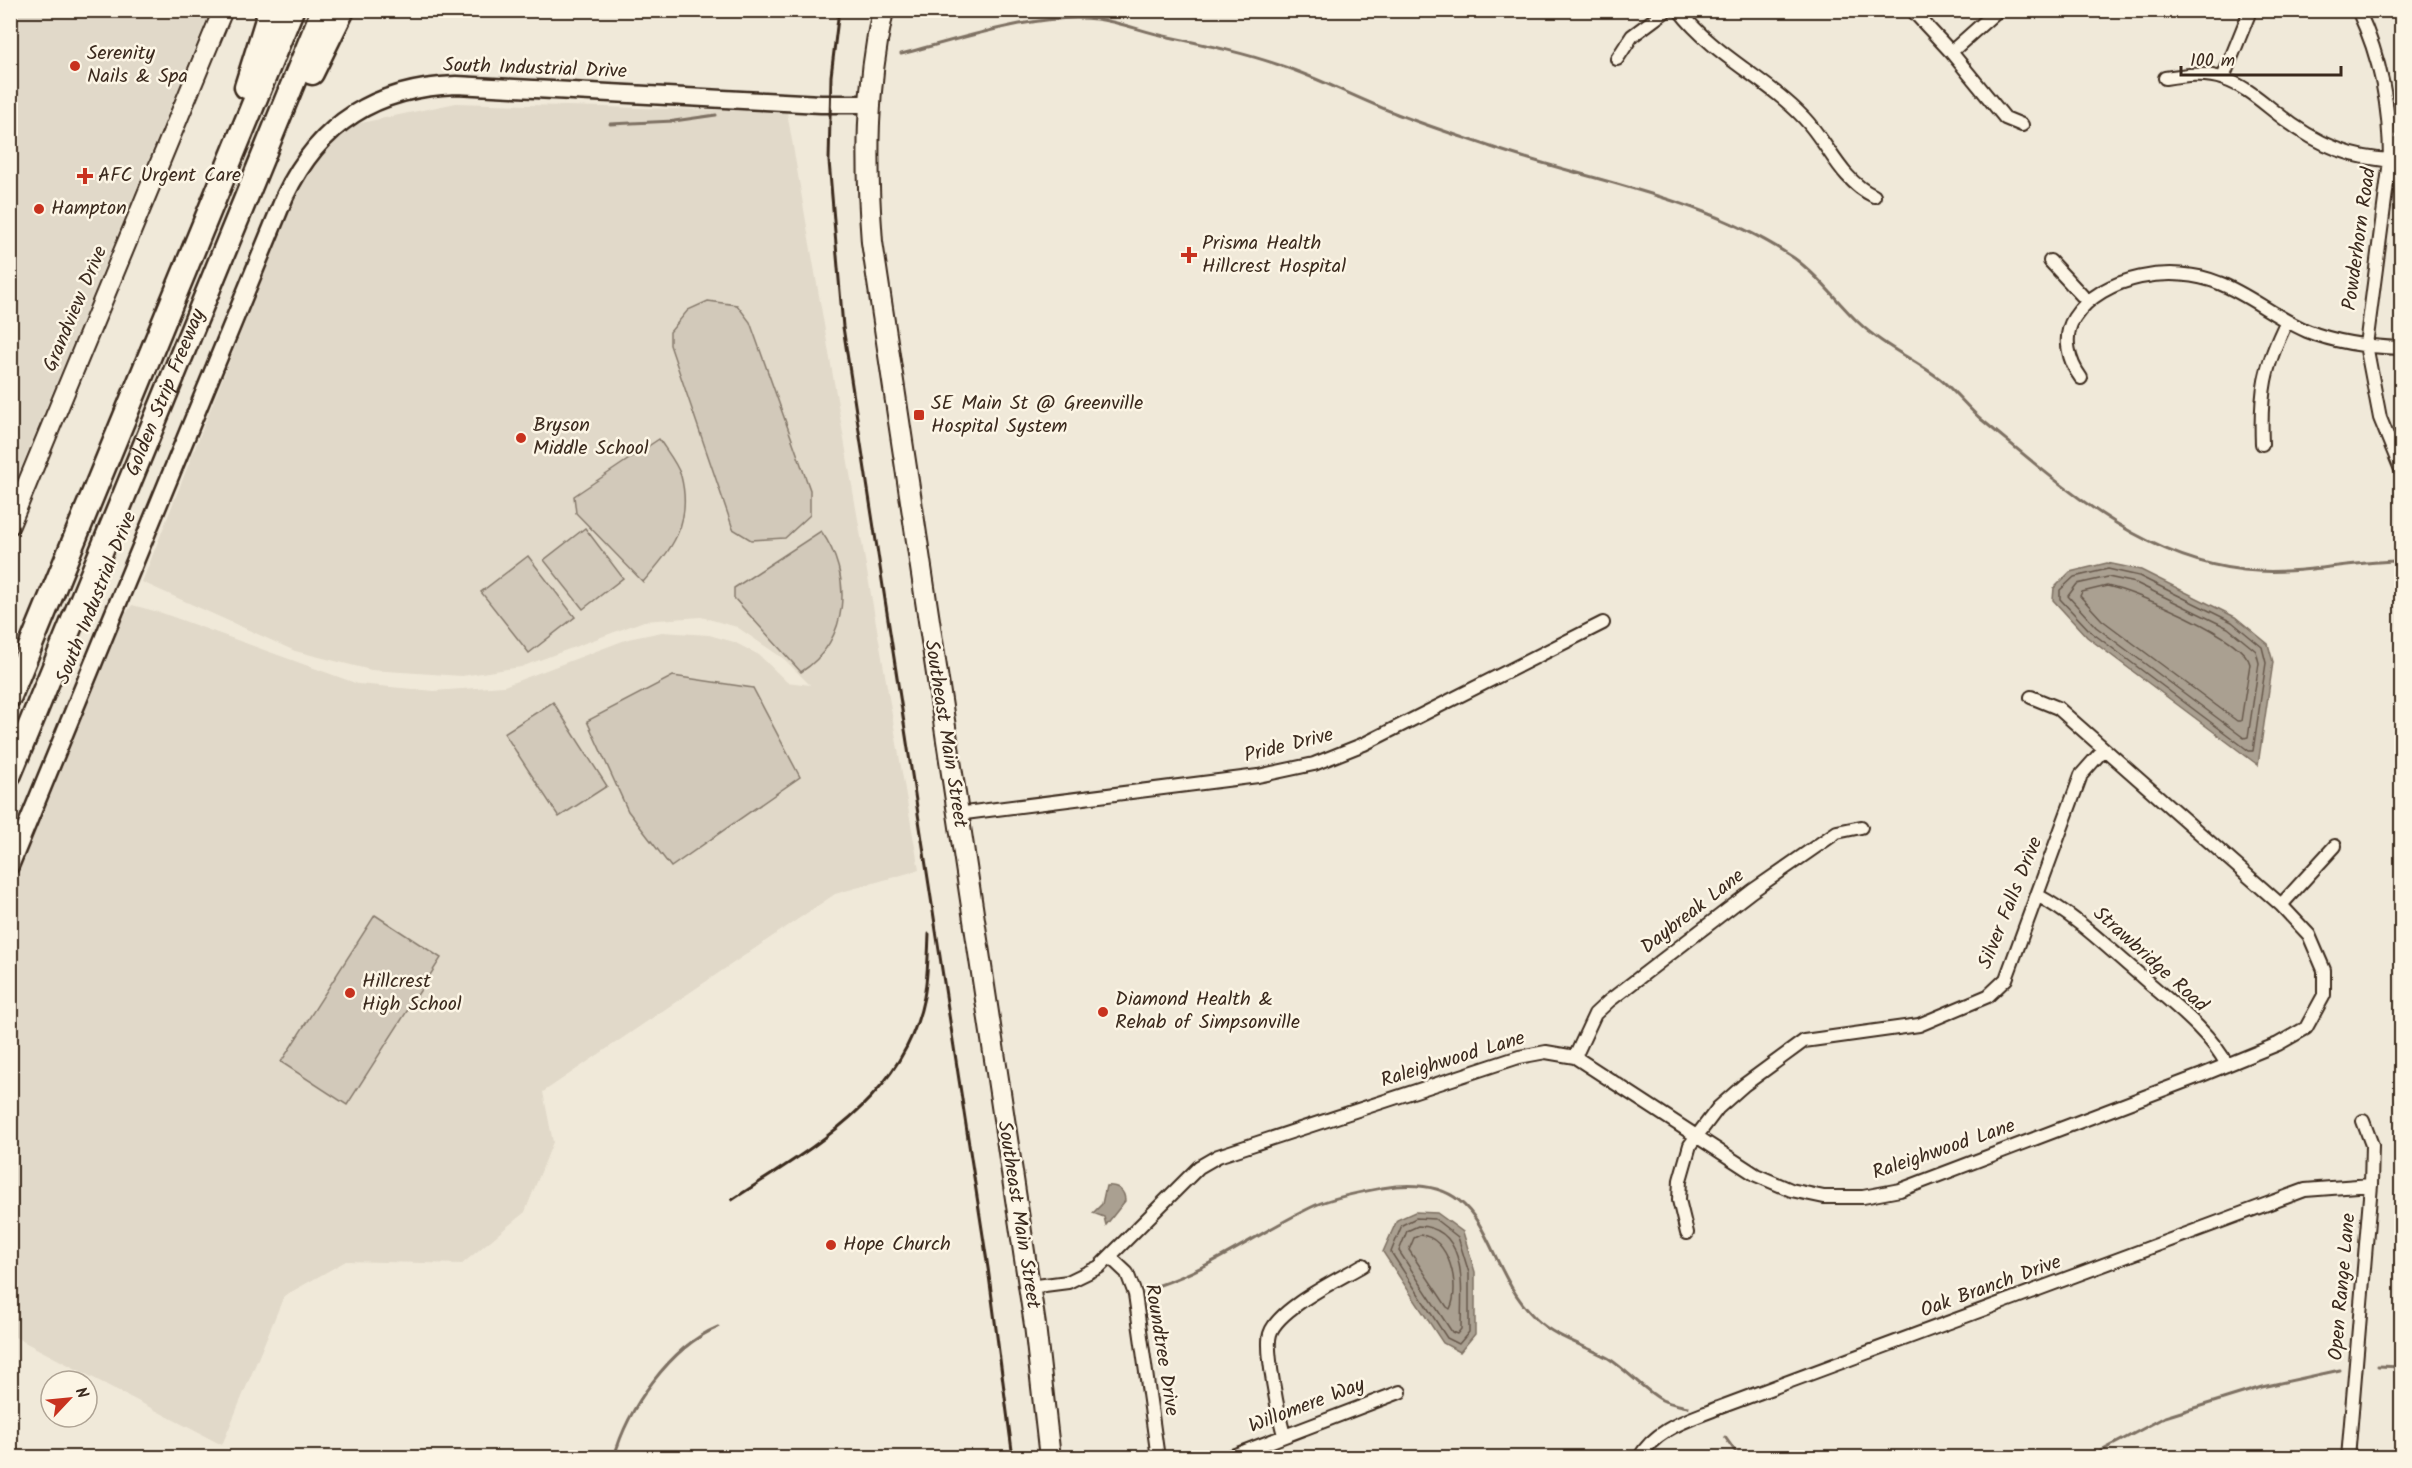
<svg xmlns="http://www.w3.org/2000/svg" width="2412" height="1468" viewBox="0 0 2412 1468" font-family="Kalam,sans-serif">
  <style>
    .built { fill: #e1d9c9 }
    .green { fill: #d2c9ba; stroke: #867a6c; stroke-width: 1.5 }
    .water { fill: #aaa091; stroke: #7e7163; stroke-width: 1.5 }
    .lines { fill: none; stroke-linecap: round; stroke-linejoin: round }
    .shore { stroke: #67594c; stroke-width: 1.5 }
    .stream { stroke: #7e7163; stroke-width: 3 }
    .minor-casing { stroke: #3b2a1e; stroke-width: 16 }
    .tertiary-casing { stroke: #3b2a1e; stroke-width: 21 }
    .secondary-casing { stroke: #3b2a1e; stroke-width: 22 }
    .primary-casing { stroke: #3b2a1e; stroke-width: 24 }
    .motorway-casing { stroke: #3b2a1e; stroke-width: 27 }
    .minor { stroke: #fcf5e5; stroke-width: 12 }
    .tertiary { stroke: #fcf5e5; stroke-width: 16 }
    .secondary { stroke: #fcf5e5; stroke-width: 18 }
    .primary { stroke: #fcf5e5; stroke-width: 20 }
    .motorway { stroke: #fcf5e5; stroke-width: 22 }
    .rail { stroke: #3b2a1e; stroke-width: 3 }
    .poi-dot { fill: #c8321e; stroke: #fcf5e5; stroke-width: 2 }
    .labels { text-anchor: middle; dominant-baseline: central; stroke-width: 5; stroke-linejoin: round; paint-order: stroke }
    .poi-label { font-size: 20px; fill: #3b2a1e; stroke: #fcf5e5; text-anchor: start }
    .street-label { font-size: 20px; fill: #3b2a1e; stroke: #fcf5e5 }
  </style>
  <rect width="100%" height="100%" fill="#f0e9d9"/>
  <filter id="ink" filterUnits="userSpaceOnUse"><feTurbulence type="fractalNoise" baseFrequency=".0167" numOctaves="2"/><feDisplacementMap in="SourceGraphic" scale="12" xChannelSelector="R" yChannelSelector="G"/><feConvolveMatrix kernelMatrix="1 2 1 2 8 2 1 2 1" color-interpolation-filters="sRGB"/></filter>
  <g filter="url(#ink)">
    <path class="built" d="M11,10L210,11L11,492L10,11Z
      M456,103L787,112L919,870L835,894L543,1092L553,1142L525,1212L462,1264L346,1261L284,1296L222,1445L11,1335V885L120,622L132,605L162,613L358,684L434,691L504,686L628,639L662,632L709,635L734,642L759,655L787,682L810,685L784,659L737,627L701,617L644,621L521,667L462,676L371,670L295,651L142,582L290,208L321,153L356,124Z"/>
    <path class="green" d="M708,301L737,305L750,322L810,490V515L785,538L751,540L733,529L670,345V332L688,310Z
      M659,439C666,450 677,463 681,476C693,523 672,549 643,582L576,513L574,496Z
      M585,528L623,578L583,609L544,560Z
      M821,531C853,575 850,641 801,672L734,598V588Z
      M528,556L575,617L529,653L481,592Z
      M673,676L753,688L800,777L671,867L628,811L587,721Z
      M553,702L607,786L559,817L504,733Z
      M375,915L441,958L347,1105L281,1062Z"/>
    <path class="water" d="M2107,563L2141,570L2235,617L2268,644L2273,662L2258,765L2087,637L2053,600L2054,588L2070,572Z
      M1106,1186C1117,1185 1125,1190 1125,1201L1106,1225L1104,1217L1093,1213L1102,1204Z
      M1415,1212L1437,1213L1463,1232L1475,1272V1334L1460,1352L1443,1343L1383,1252L1397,1220Z"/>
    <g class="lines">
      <path class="shore" d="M2108,569L2139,576L2232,622L2262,647L2266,663L2253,751H2249L2091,632L2060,599V590L2074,577Z
        M2108,577L2136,583L2228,628L2256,651L2259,663L2248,737L2244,738L2096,627L2068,596L2077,584Z
        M2107,586C2134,591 2244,637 2250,664L2241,721H2237L2102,620L2080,596L2082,592Z
        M1416,1218L1435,1219L1458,1237L1469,1273V1332L1459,1344L1447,1338L1391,1252L1402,1225Z
        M1418,1226C1470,1227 1461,1292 1461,1329L1457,1334L1452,1332L1399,1251L1407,1231Z
        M1420,1235C1449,1236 1461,1286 1450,1309L1447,1307L1409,1250L1414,1238Z"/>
      <path class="stream" d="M901,54C958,40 1038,12 1096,19C1121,22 1144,32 1169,37C1207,45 1245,53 1282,66C1321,79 1358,99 1397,114C1428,126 1459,136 1491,147C1593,182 1702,196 1794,258C1819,276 1836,301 1858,322C1883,346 1914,359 1940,379C1955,391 1967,407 1982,420C2059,483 2139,559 2244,570C2298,576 2349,561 2402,561
        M610,124L674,121L716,115
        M1157,1286C1214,1267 1262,1230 1316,1205C1334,1197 1361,1192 1382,1188C1496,1169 1477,1262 1536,1319C1556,1338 1584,1345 1608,1358C1627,1370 1642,1389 1662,1400C1670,1404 1680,1405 1688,1407
        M2378,1366L2402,1367
        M1725,1437L1740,1458
        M614,1458C627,1409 670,1347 718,1327
        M2088,1458L2165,1417L2262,1387L2340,1370"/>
      <defs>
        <path id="minor" d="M1679,10C1713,55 1766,78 1804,118C1829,144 1840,180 1874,196
          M1912,10L1951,52L2005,118L2022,125
          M2358,10C2381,59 2390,107 2390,161L2366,345L2380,418L2402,472
          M1951,52L1998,10
          M1617,59L1632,36L1667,10
          M2165,78C2184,75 2206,72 2224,79C2245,86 2261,101 2278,114C2314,143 2354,162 2402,160
          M2223,78L2248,16
          M2050,261L2088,302
          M2081,378C2069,362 2062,337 2074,318C2102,275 2174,264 2219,283C2250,295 2276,318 2307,331C2337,343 2370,347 2402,348
          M2262,444C2260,392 2264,367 2287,321
          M957,814L1258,776L1314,764L1364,744L1603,623
          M2037,895C2076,916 2107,947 2141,976C2170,1002 2209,1030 2227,1065
          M2281,905L2335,846
          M1575,1057L1595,1014L1609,1001L1752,891L1837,832L1861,827
          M1687,1233L1679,1200L1680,1180L1690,1145L1718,1108L1744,1085L1804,1041L1919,1025L1988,996L2006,979L2081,775L2104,749
          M1110,1257L1127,1273L1135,1294L1158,1458
          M1029,1287L1068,1282L1099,1267L1199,1167L1218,1156L1519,1057L1546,1052L1575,1057L1756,1175L1791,1190L1824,1197H1863L1900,1190L2202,1075L2278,1044L2306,1028L2324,995V970L2309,935L2281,905L2058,708L2031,697
          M1284,1435C1279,1417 1265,1350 1270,1334C1278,1308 1340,1279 1363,1265
          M1227,1458L1400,1392
          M1639,1458C1656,1428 1689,1420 1718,1408L2305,1190L2371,1185
          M2348,1458L2371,1185L2372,1145L2363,1121"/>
        <path id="tertiary" d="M10,866L285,196C320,122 377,88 456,85L821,104H869"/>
        <path id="secondary" d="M10,525L223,10"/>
        <path id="primary" d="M883,10C866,88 866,163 872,242L1035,1325L1050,1458"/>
        <g id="motorway">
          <path d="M312,73L343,10"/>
          <path d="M246,87L270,10"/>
          <path d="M10,696L292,10"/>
          <path id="s1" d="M10,774L323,10"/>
        </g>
      </defs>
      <use href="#minor" class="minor-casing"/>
      <use href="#tertiary" class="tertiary-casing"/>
      <use href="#secondary" class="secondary-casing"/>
      <use href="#primary" class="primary-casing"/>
      <use href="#motorway" class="motorway-casing"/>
      <use href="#minor" class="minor"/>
      <use href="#tertiary" class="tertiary"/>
      <use href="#secondary" class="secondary"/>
      <use href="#primary" class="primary"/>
      <use href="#motorway" class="motorway"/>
      <path class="rail" d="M839,10L831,76L829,161L843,327L988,1268L1013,1458
        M732,1200C811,1148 904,1099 924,997C928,976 928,955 929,934"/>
    </g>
  </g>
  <g class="poi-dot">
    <circle cx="75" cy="66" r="6"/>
    <path d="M82 167h6v6h6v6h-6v6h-6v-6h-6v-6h6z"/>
    <circle cx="39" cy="209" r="6"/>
    <path d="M1186 246h6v6h6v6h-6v6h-6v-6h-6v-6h6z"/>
    <rect x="913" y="409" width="12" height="12" rx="3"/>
    <circle cx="521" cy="438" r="6"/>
    <circle cx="350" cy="993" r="6"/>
    <circle cx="1103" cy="1012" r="6"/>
    <circle cx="831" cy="1245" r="6"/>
  </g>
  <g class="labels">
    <g class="poi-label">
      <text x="87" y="54">Serenity<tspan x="87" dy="23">Nails &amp; Spa</tspan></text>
      <text x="98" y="176">AFC Urgent Care</text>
      <text x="51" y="209">Hampton</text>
      <text x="1202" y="244">Prisma Health<tspan x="1202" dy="23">Hillcrest Hospital</tspan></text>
      <text x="931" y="404">SE Main St @ Greenville<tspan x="931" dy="23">Hospital System</tspan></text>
      <text x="533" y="426">Bryson<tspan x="533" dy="23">Middle School</tspan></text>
      <text x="362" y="982">Hillcrest<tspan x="362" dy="23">High School</tspan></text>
      <text x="1115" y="1000">Diamond Health &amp;<tspan x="1115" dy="23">Rehab of Simpsonville</tspan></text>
      <text x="843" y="1245">Hope Church</text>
    </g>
    <g class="street-label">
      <text transform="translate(535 69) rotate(2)">South Industrial Drive</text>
      <text transform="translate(2360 239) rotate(-82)">Powderhorn Road</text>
      <text transform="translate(76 309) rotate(-67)">Grandview Drive</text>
      <text stroke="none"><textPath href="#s1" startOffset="412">Golden Strip Freeway</textPath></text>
      <text transform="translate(97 598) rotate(-68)">South Industrial Drive</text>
      <text transform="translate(945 734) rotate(81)">Southeast Main Street</text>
      <text transform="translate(1289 746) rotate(-14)">Pride Drive</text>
      <text transform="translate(2011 903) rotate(-68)">Silver Falls Drive</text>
      <text transform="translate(1693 912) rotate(-38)">Daybreak Lane</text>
      <text transform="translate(2150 960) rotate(42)">Strawbridge Road</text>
      <text transform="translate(1453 1060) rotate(-17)">Raleighwood Lane</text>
      <text transform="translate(1944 1150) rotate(-19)">Raleighwood Lane</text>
      <text transform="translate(1018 1215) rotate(81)">Southeast Main Street</text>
      <text transform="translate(1991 1287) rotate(-20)">Oak Branch Drive</text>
      <text transform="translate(2343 1287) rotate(-85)">Open Range Lane</text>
      <text transform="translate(1161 1350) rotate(81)">Roundtree Drive</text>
      <text transform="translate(1307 1406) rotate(-21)">Willomere Way</text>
    </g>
  </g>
  <rect width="2412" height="1468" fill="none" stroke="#fcf5e5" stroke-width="36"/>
  <rect x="18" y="18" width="2376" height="1432" fill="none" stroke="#3b2a1e" stroke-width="2" filter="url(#ink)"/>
  <g transform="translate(69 1399) rotate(64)"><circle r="28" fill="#fcf5e5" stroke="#afa495" stroke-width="1.5"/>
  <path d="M0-4.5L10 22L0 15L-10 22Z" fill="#c8321e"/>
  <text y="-9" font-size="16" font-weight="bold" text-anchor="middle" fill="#3b2a1e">N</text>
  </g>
  <path d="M2181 66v9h160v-9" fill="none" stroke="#3b2a1e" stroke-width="3"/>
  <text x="2190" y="66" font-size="18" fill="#3b2a1e" stroke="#fcf5e5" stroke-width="4.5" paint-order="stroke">100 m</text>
</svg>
